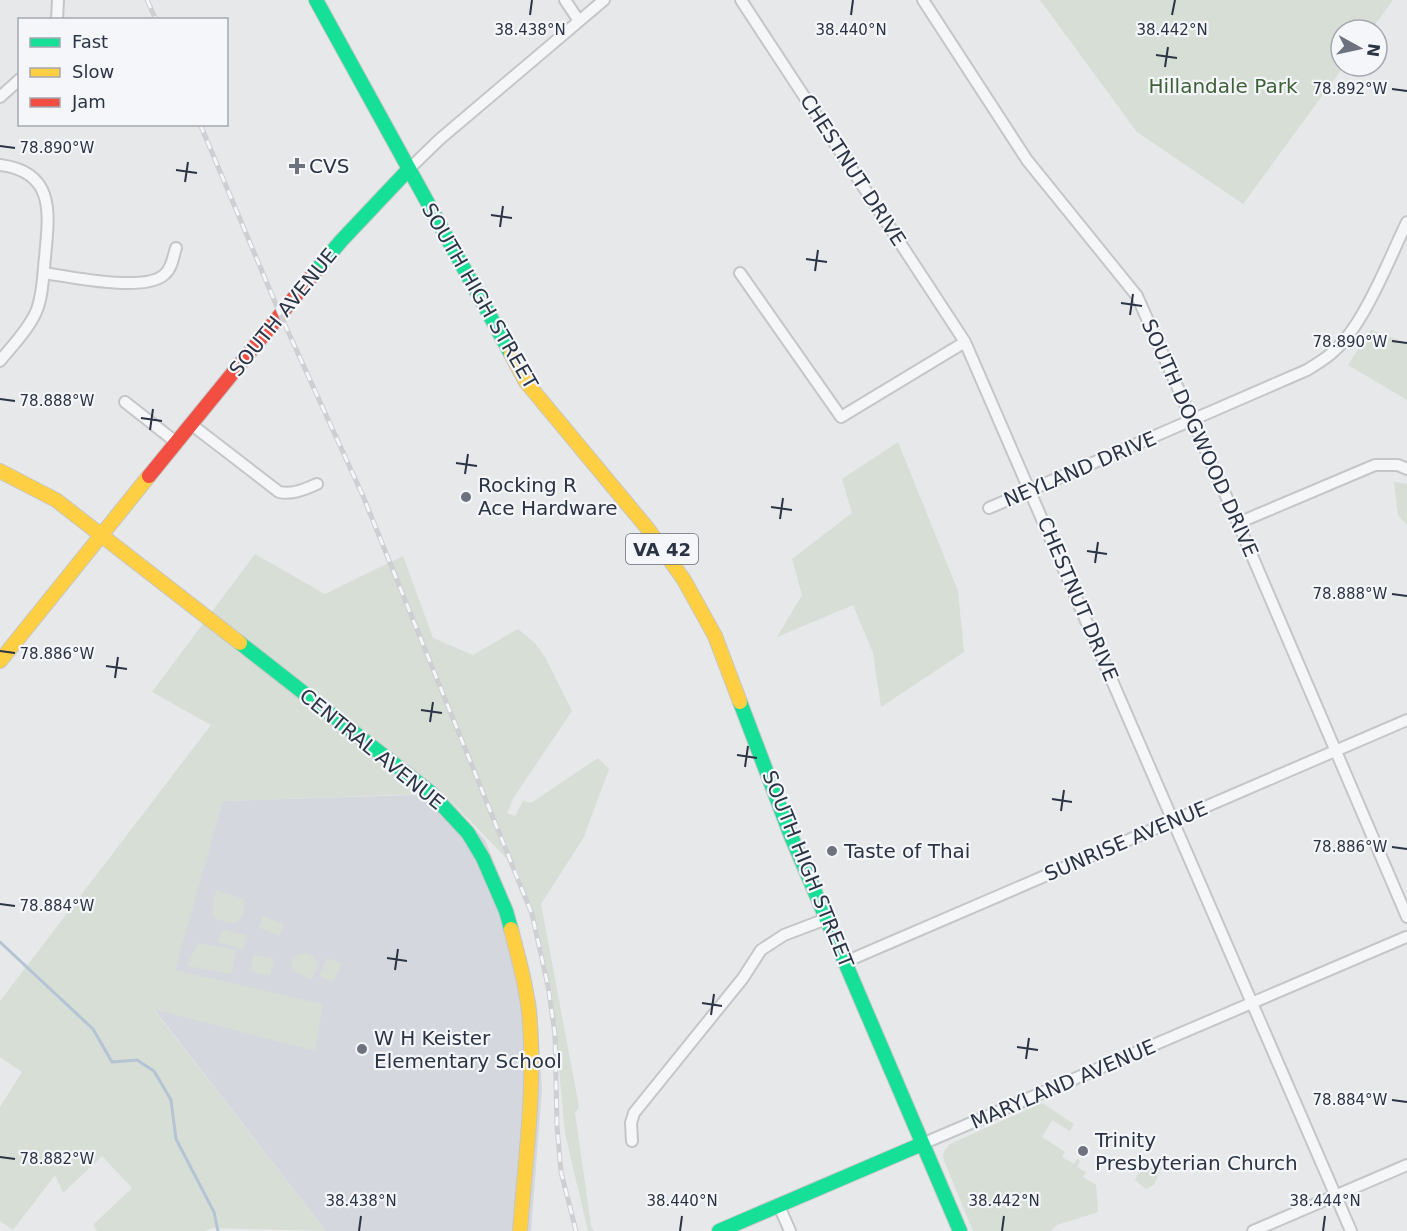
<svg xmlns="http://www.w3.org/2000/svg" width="1407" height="1231" viewBox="0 0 1407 1231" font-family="'DejaVu Sans',sans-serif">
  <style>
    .built { fill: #d4d7dd }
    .green { fill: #d6ded6 }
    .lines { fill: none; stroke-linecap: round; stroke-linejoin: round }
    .stream { stroke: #b4c4d5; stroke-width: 3 }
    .street-casing { stroke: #c4c6c8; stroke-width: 14 }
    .fast-casing { stroke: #c4c6c8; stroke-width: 16 }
    .slow-casing { stroke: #c4c6c8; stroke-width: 16 }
    .jam-casing { stroke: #c4c6c8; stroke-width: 16 }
    .street { stroke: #f5f6f7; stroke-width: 10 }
    .fast { stroke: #16e098; stroke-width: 14 }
    .slow { stroke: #ffcf43; stroke-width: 14 }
    .jam { stroke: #f24e42; stroke-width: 14 }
    .rail-casing { stroke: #cecfd2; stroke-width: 5 }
    .rail { stroke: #f4f6f9; stroke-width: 3; stroke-dasharray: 9; stroke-linecap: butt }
    .ticks { fill: none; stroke: #2b3445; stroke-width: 2 }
    .poi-dot { fill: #6c737f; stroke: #f4f6f9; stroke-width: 2 }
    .labels { text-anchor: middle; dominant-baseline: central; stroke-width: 4.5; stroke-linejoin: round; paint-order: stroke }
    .shield { fill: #f4f6f9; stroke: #676e7b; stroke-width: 1.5 }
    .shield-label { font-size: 18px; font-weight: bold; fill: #2b3445 }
    .park-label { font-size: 20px; fill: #3f6138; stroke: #f4f6f9 }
    .poi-label { font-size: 20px; fill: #2b3445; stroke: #f4f6f9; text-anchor: start }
    .street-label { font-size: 20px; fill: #2b3445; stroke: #f4f6f9 }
    .ticks-label { font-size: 15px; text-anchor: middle; fill: #2b3445; stroke: #f4f6f9; stroke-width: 4.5; stroke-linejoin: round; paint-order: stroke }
  </style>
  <rect width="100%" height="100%" fill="#e6e8ea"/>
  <path class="built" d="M444,794L485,840L514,912L537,1006L542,1089L531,1231H326L153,1008L223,801Z"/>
  <path class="green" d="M1040,0H1393L1371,30H1341V66H1344L1243,204L1137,132Z
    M1371,330L1407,343V400L1348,365Z
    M898,442L958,591L964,652L881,707L873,653L853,605L777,637L802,595L792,559L852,513L842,479Z
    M1394,482L1407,484V525L1398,515Z
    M255,554L325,594L403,556L433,638L473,655L518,629L535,643L545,657L572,711L514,797L507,813L515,816L523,801L531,803L598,758L609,769L584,837L541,904L579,1107L575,1113L591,1226L594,1231H588L565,1133L552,993L536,920L517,869L444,794L238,641L425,794L223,801L175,970L323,1004L315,1051L153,1009L326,1231L213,1228L204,1231H97L93,1225L132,1188L102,1156L63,1193L55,1175L13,1230L0,1221V1107L22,1072L0,1057V1001L211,725L152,692Z
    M216,890L244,899C245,904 244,908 243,913C239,929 225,922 214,918L212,907Z
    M263,916L284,924L280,936L259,928Z
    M222,929L247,936L243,949L218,942Z
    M198,943L236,950L232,974L187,966Z
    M305,953L313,956L319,963L312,980L292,970C289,960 295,955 305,953Z
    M254,954L274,959L270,976L250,971Z
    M327,958L342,963L333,982L319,976Z
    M1042,1103L1074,1124L1070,1131L1052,1120L1042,1137L1065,1152L1062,1157L1074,1164L1077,1159L1080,1161L1077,1167L1086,1172L1083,1177L1096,1185L1098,1212L1057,1225L1051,1231H973L943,1158L944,1152L950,1144Z
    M1143,1163L1162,1166L1154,1185L1146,1189L1135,1180Z"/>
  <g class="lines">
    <path class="stream" d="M0,942L93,1029L112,1062L137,1060L154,1071L171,1100L176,1139L214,1212L218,1231"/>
    <defs>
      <path id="street" d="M565,0L579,21
        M741,0L965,342L1351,1231
        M923,0L1027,160L1137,296L1238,523L1407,917
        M57,20L58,0
        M0,97L20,79
        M0,165C56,172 49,214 45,257C43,275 43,296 36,312C28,330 12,346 0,361
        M409,169L440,139L604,0
        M44,273C71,277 145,293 165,274C172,268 173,257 176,248
        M740,273L841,417L965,342
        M125,402L177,443
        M192,425L279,492C293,495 305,489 317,484
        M989,508L1307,370C1316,364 1326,359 1334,351C1364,325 1389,259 1407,222
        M1238,523L1375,465H1398L1407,469
        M845,962L1407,720
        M632,1141L631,1123L634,1113L743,978L761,950L784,935L826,919
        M922,1144L1406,937
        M779,1206L790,1231
        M1253,1231L1407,1165"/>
      <path id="fast" d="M316,0L511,354
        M315,272L341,241L409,169
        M240,643L430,792L468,833L483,858L506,911L511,929
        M740,702L791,836L960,1231
        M719,1231L922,1144"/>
      <path id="slow" d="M511,354L526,382L648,529L684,580L715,636L740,702
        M0,471L56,500L240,643
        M0,661L149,476
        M511,929C519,960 528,992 530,1024C535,1093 525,1162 520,1231"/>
      <path id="jam" d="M149,476L315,272"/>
    </defs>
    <use href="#street" class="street-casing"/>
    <use href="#fast" class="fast-casing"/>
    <use href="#slow" class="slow-casing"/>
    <use href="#jam" class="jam-casing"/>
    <use href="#street" class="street"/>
    <use href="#fast" class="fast"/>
    <use href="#slow" class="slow"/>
    <use href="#jam" class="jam"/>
    <defs>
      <path id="rail" d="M147,0L156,20
        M200,124L280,314L363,496L532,914L548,986L555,1034L557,1126L561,1172L576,1231"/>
    </defs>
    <use href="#rail" class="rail-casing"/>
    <use href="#rail" class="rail"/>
  </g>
  <path class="ticks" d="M530,15L532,0M851,15L853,0M1172,15L1175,0M1156,55L1177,58M1165,67L1168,47M1392,89L1407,91M0,146L15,148M176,170L197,173M185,182L188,162M491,215L512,218M500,227L503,206M806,259L827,262M815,271L818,250M1121,303L1142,306M1130,315L1133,294M1392,341L1407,343M0,399L15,401M141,418L162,421M150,430L153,409M456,463L477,466M465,474L468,454M771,507L792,510M780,519L783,498M1087,551L1107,554M1095,563L1098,542M1392,594L1407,596M0,651L15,653M106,666L127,669M115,678L118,657M421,710L442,713M430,722L433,702M737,755L757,758M745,767L748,746M1052,799L1072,802M1061,811L1064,790M1392,847L1407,849M0,904L15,906M387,958L407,961M395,970L398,949M702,1003L722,1006M711,1015L714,994M1017,1047L1038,1050M1026,1059L1029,1038M1392,1100L1407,1102M0,1157L15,1159M359,1231L361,1216M680,1231L682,1216M1002,1231L1004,1216M1323,1231L1325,1216"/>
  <g class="poi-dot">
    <path d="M294 157h6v6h6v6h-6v6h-6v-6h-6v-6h6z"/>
    <circle cx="466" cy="497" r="6"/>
    <circle cx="832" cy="851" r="6"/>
    <circle cx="362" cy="1049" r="6"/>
    <circle cx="1083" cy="1151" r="6"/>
  </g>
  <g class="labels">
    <rect class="shield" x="626" y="534" width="72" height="30" rx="4.5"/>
    <g class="shield-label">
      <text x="662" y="549">VA 42</text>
    </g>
    <g class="park-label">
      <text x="1223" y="86">Hillandale Park</text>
    </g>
    <g class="poi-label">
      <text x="309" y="166">CVS</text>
      <text x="478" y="485">Rocking R<tspan x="478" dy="23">Ace Hardware</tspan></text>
      <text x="844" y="851">Taste of Thai</text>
      <text x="374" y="1038">W H Keister<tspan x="374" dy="23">Elementary School</tspan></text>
      <text x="1095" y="1140">Trinity<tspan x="1095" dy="23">Presbyterian Church</tspan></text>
    </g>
    <g class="street-label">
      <text transform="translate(853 170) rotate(57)">CHESTNUT DRIVE</text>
      <text transform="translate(480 296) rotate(60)">SOUTH HIGH STREET</text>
      <text transform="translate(283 312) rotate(-51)">SOUTH AVENUE</text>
      <text transform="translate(1200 438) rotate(66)">SOUTH DOGWOOD DRIVE</text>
      <text transform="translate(1080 469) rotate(-23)">NEYLAND DRIVE</text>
      <text transform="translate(1078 599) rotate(67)">CHESTNUT DRIVE</text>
      <text transform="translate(372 749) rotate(39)">CENTRAL AVENUE</text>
      <text transform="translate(1126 841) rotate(-23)">SUNRISE AVENUE</text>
      <text transform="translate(808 869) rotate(68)">SOUTH HIGH STREET</text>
      <text transform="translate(1063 1084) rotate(-23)">MARYLAND AVENUE</text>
    </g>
  </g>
  <g class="ticks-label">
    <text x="530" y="35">38.438°N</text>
    <text x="851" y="35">38.440°N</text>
    <text x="1172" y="35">38.442°N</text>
    <text x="1350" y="94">78.892°W</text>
    <text x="57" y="153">78.890°W</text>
    <text x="1350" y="347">78.890°W</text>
    <text x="57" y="406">78.888°W</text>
    <text x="1350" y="599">78.888°W</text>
    <text x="57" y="659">78.886°W</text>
    <text x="1350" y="852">78.886°W</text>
    <text x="57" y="911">78.884°W</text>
    <text x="1350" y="1105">78.884°W</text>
    <text x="57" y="1164">78.882°W</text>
    <text x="361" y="1206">38.438°N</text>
    <text x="682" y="1206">38.440°N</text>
    <text x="1004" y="1206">38.442°N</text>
    <text x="1325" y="1206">38.444°N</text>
  </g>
  <rect x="18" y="18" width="210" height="108" fill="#f4f6f9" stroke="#a4a8b1" stroke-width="1.5"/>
  <rect x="30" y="38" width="30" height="9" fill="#16e098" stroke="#a4a8b1" stroke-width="1.5"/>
  <text x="72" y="48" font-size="18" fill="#2b3445">Fast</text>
  <rect x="30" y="68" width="30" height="9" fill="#ffcf43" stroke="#a4a8b1" stroke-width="1.5"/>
  <text x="72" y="78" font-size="18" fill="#2b3445">Slow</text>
  <rect x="30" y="98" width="30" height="9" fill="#f24e42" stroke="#a4a8b1" stroke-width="1.5"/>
  <text x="72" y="108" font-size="18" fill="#2b3445">Jam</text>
  <g transform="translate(1359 48) rotate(98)"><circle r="28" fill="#f4f6f9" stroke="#a4a8b1" stroke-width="1.5"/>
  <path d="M0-4.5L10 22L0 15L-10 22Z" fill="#6c737f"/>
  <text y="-9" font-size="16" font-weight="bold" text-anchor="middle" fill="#2b3445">N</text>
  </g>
</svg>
